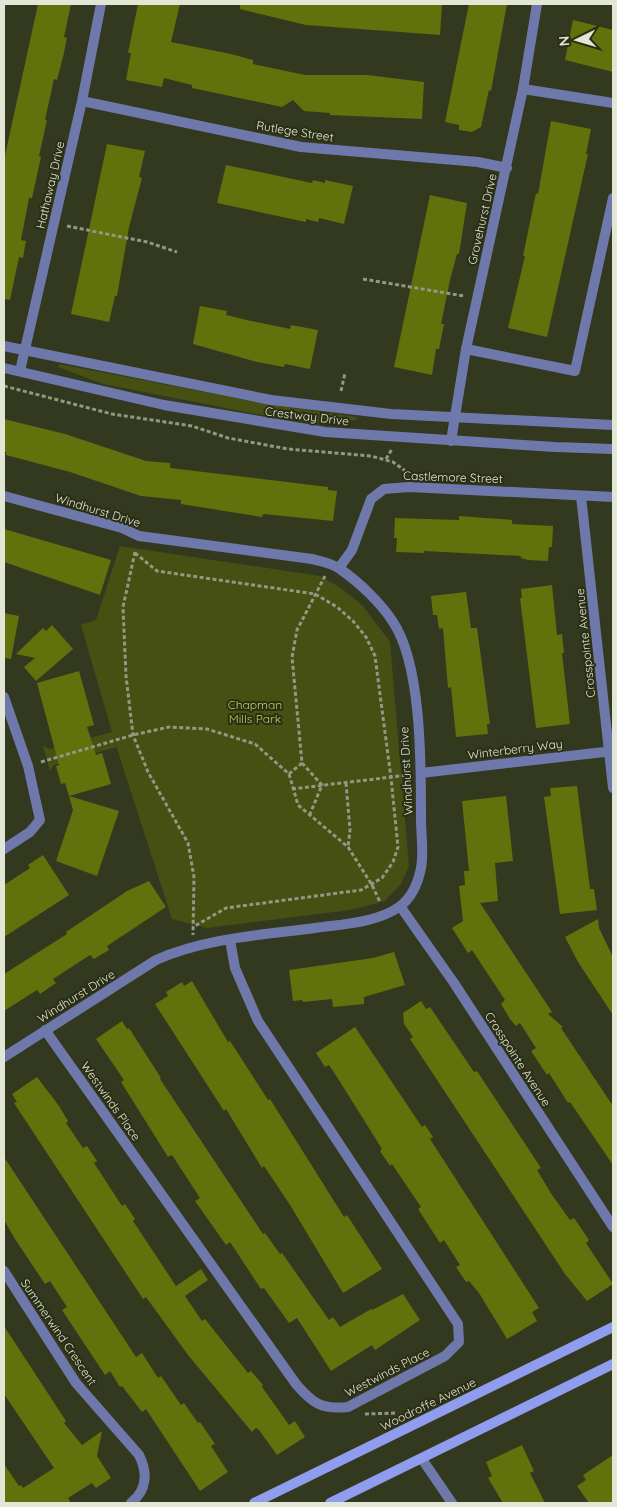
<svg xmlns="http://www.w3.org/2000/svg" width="617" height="1507" viewBox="0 0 617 1507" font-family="Quicksand,sans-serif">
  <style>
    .green { fill: #455012 }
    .building { fill: #61710b }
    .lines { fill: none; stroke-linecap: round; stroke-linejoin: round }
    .path { stroke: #929882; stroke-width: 3; stroke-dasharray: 4 2.5; stroke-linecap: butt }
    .service { stroke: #6f78ab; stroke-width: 10 }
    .minor { stroke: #6f78ab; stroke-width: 10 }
    .tertiary { stroke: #6f78ab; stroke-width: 10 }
    .secondary { stroke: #909cee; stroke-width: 10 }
    .labels { text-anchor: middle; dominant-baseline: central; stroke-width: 4; stroke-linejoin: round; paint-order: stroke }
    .street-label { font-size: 12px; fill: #e1e6d5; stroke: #292e14 }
    .park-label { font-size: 12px; fill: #bad159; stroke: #292e14 }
  </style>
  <rect width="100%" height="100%" fill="#33391e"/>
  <path class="green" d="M59,364L271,405L357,417L356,420L309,423L251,413L103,384L58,367Z
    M120,546L320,576L341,588L363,606L390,642L409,866L401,884L385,901L350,910L207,928L172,919L112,733L116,747L54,765L50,771L43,746L50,749L112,732L81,625L96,620Z"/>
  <path class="building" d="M38,4H71L64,37L67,38L63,57L57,80L54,79L45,120H47L39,156L41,157L32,198H29L21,240L26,241L23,258L19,257L10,300L4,299V160Z
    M138,4H180L171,42L231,54L253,60V64L305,75H368L424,82L422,119L330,115V113L304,111L293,100L282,107L192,88V85L164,78L162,87L126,80L131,53H128Z
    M240,4H442L440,35L306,25L240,9Z
    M469,4H507L491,91L489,90L481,127L472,132L459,130V125L445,122Z
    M573,20L613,30V72L565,60Z
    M551,121L591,129L586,154H588L547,337L508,328L525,256H523L536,193L538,194Z
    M107,144L145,151L139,177L142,178L129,227L117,296H115L109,322L71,314Z
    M226,165L312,183L313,180L325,183V180L353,186L344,224L319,218L318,222L306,219V222L217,203Z
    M430,195L467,203L459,254H457L450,280L441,324H444L439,349H436L432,375L394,367Z
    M200,306L227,311L226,315L251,321L290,329L291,325L318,330L310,369L285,364L284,367L257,362L193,344Z
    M4,419L65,434L146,461L170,463V468L328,487V490L337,491L333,521L263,514L262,517L181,504V500L141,496L70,472L6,455V452H4Z
    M459,516L512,520V524L553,526L552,547H549L548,561L528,560L521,558V556L424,551V553L396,552L397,538H394L395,518L459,520Z
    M4,529L111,560L100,595L4,562Z
    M552,585L557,635L562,634L564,653H562L570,724L536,728L520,598H522L521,589Z
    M466,592L471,628H477L490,724H487L488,734L456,737L451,687L448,688L443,628L439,629L437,615H433L431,596Z
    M4,613L19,616L11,659L4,658Z
    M52,625L73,649L36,681L24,667L35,658L16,654L43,628L46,631Z
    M79,671L94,725L87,727L96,755L102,753L111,784L69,796L65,783L61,784L56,766L59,765L37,683Z
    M577,786L590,889H594L597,910L560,914L544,797L551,796L550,788Z
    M69,796L119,811L97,876L56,861L73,810Z
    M506,796L513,861L495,863L498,901L480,903L552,1012L548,1014L563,1027L561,1028L613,1106V1165L570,1102L568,1103L549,1073L547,1075L531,1051L536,1048L520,1023L516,1026L510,1019L501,1004L505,1000L472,950L468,953L452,928L463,921L459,886L465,885L464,871H469L462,801Z
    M43,855L69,895L4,937V885L30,868L28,865Z
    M149,881L166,907L107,946L109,950L94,959L90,955L53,979L56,983L40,994L37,990L4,1011V974L67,934L66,932L127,891Z
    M598,919L599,928L613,957V1015L578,962L565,937Z
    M394,952L405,985L364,997V1004L333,1007L332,999L303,1002L302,1000L293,1001L289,970L373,958Z
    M192,981L228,1042L230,1041L268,1100L270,1099L344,1217L347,1215L382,1269L343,1293L290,1205L264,1166L262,1168L226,1109L224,1111L155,1004L168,996L166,992L182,982L184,986Z
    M421,1001L426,1009L430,1007L474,1072L477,1071L541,1168L537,1170L552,1195L570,1220L574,1218L589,1240L586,1243L613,1284L587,1301L565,1274L410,1039L413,1037L404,1024L403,1013Z
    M122,1021L127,1029L129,1028L161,1078L160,1079L263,1234L265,1233L280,1254L282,1253L329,1320L333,1317L340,1327L371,1309L372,1310L403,1294L420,1320L375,1350L372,1345L331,1371L297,1318L289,1323L264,1288L261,1289L230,1242L226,1245L195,1201L200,1198L172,1155L168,1157L121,1082L124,1080L96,1039Z
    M355,1027L422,1127L425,1125L433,1137L430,1139L539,1308L532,1312L537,1321L507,1339L479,1293L469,1281L466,1282L456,1267L460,1265L444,1240L440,1243L418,1209L421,1207L392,1164L390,1166L380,1151L382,1149L337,1077L329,1065L325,1067L316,1053Z
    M37,1077L59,1106L68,1121L66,1123L83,1148L87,1146L97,1161L94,1163L122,1206L125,1204L135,1219L133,1221L176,1286L201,1269L208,1280L185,1296L202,1321L205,1319L248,1373L251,1371L263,1385L262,1387L289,1425L295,1421L305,1437L277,1455L259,1430L256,1428L252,1432L188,1355L146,1297L143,1299L14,1103L17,1102L12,1094Z
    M4,1157L136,1357L142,1353L158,1378L161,1376L181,1405L184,1403L198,1423L200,1422L215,1444L211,1446L228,1472L200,1491L146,1409L142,1412L122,1386L120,1387L110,1371L105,1375L62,1310L67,1307L50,1281L45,1284L15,1239L4,1220Z
    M4,1326L66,1421L64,1423L82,1445L102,1431L97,1456L111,1478L96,1488L92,1483L68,1498L71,1503H4V1464L19,1486L21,1485L23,1488L54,1468L4,1394Z
    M522,1445L534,1471L530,1473L545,1503H503L488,1478L492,1476L486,1462Z
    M613,1455V1503H589L577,1486L586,1480L583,1475Z"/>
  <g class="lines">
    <path class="path" d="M67,226L147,242L177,252
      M363,279L464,296
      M4,386L112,414L192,426L228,438L288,449L371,456L393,462L404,470L406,475
      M341,391L345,373
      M386,459L392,449
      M135,552L123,607L126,676L133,735L148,772L188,843L194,877L193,935
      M135,553L157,571L315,594L337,607L353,621L366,637L375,656L391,778L398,847L393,862L382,878L361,890L226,908L193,927
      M41,762L133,735L169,727L207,729L255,744L289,774L298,805L348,847L372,885L380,902
      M302,763L322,785L310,814
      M289,774L302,763L292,657L297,630L325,576
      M346,783L350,830L348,847
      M292,789L408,775
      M365,1414L397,1413"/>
    <path class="service" d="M523,89L613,103
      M466,349L575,371L613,198"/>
    <path class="minor" d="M82,101L301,147L478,162L507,168
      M20,371L82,101L101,4
      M451,441L466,349L523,89L537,4
      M4,496L122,528L139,536L312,559C321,561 332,563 340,569C359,582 381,603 393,622C422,665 421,767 421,819C421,835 424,853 421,868C418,883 412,898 399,907C376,923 343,924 315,928C262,935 206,938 156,960L4,1057
      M581,496L613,788
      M339,568L352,550L371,499L384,489L409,487L613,497
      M4,697L28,766L40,820L30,832L4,849
      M421,773L613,751
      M400,906L454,983L613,1227
      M45,1030L296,1384C312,1403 322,1410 348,1407L445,1356L459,1342L458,1324L258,1021L235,968L230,940
      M4,1271L76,1383L139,1455C148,1473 147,1490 131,1503
      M422,1459L452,1503"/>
    <path class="tertiary" d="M4,346L271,400L391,414L613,425
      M4,368L164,405L325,432L555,447L613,449"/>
    <path class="secondary" d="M254,1503L613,1327
      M330,1503L613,1364"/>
  </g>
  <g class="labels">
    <g class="street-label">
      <text transform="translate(295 131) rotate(9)">Rutlege Street</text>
      <text transform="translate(50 185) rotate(-77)">Hathaway Drive</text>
      <text transform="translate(482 219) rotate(-77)">Grovehurst Drive</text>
      <text transform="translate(307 416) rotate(7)">Crestway Drive</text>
      <text transform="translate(453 477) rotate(2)">Castlemore Street</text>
      <text transform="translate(98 510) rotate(17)">Windhurst Drive</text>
      <text transform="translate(585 643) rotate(-96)">Crosspointe Avenue</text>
      <text transform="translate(515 749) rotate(-7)">Winterberry Way</text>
      <text transform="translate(406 771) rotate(-93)">Windhurst Drive</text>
      <text transform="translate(76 996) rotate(-32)">Windhurst Drive</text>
      <text transform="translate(518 1059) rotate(57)">Crosspointe Avenue</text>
      <text transform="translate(111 1101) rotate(55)">Westwinds Place</text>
      <text transform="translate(59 1332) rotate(56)">Summerwind Crescent</text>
      <text transform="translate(387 1372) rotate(-27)">Westwinds Place</text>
      <text transform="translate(428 1404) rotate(-26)">Woodroffe Avenue</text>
    </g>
    <g class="park-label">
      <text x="255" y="704">Chapman<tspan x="255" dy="14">Mills Park</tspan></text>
    </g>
  </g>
  <rect width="617" height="1507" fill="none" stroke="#e1e6d5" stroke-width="10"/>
  <g transform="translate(577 40) rotate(265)" stroke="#292e14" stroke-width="4" paint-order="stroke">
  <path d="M0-4L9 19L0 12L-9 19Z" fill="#e1e6d5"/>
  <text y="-8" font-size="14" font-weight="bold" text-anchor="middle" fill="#e1e6d5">N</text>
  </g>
</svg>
